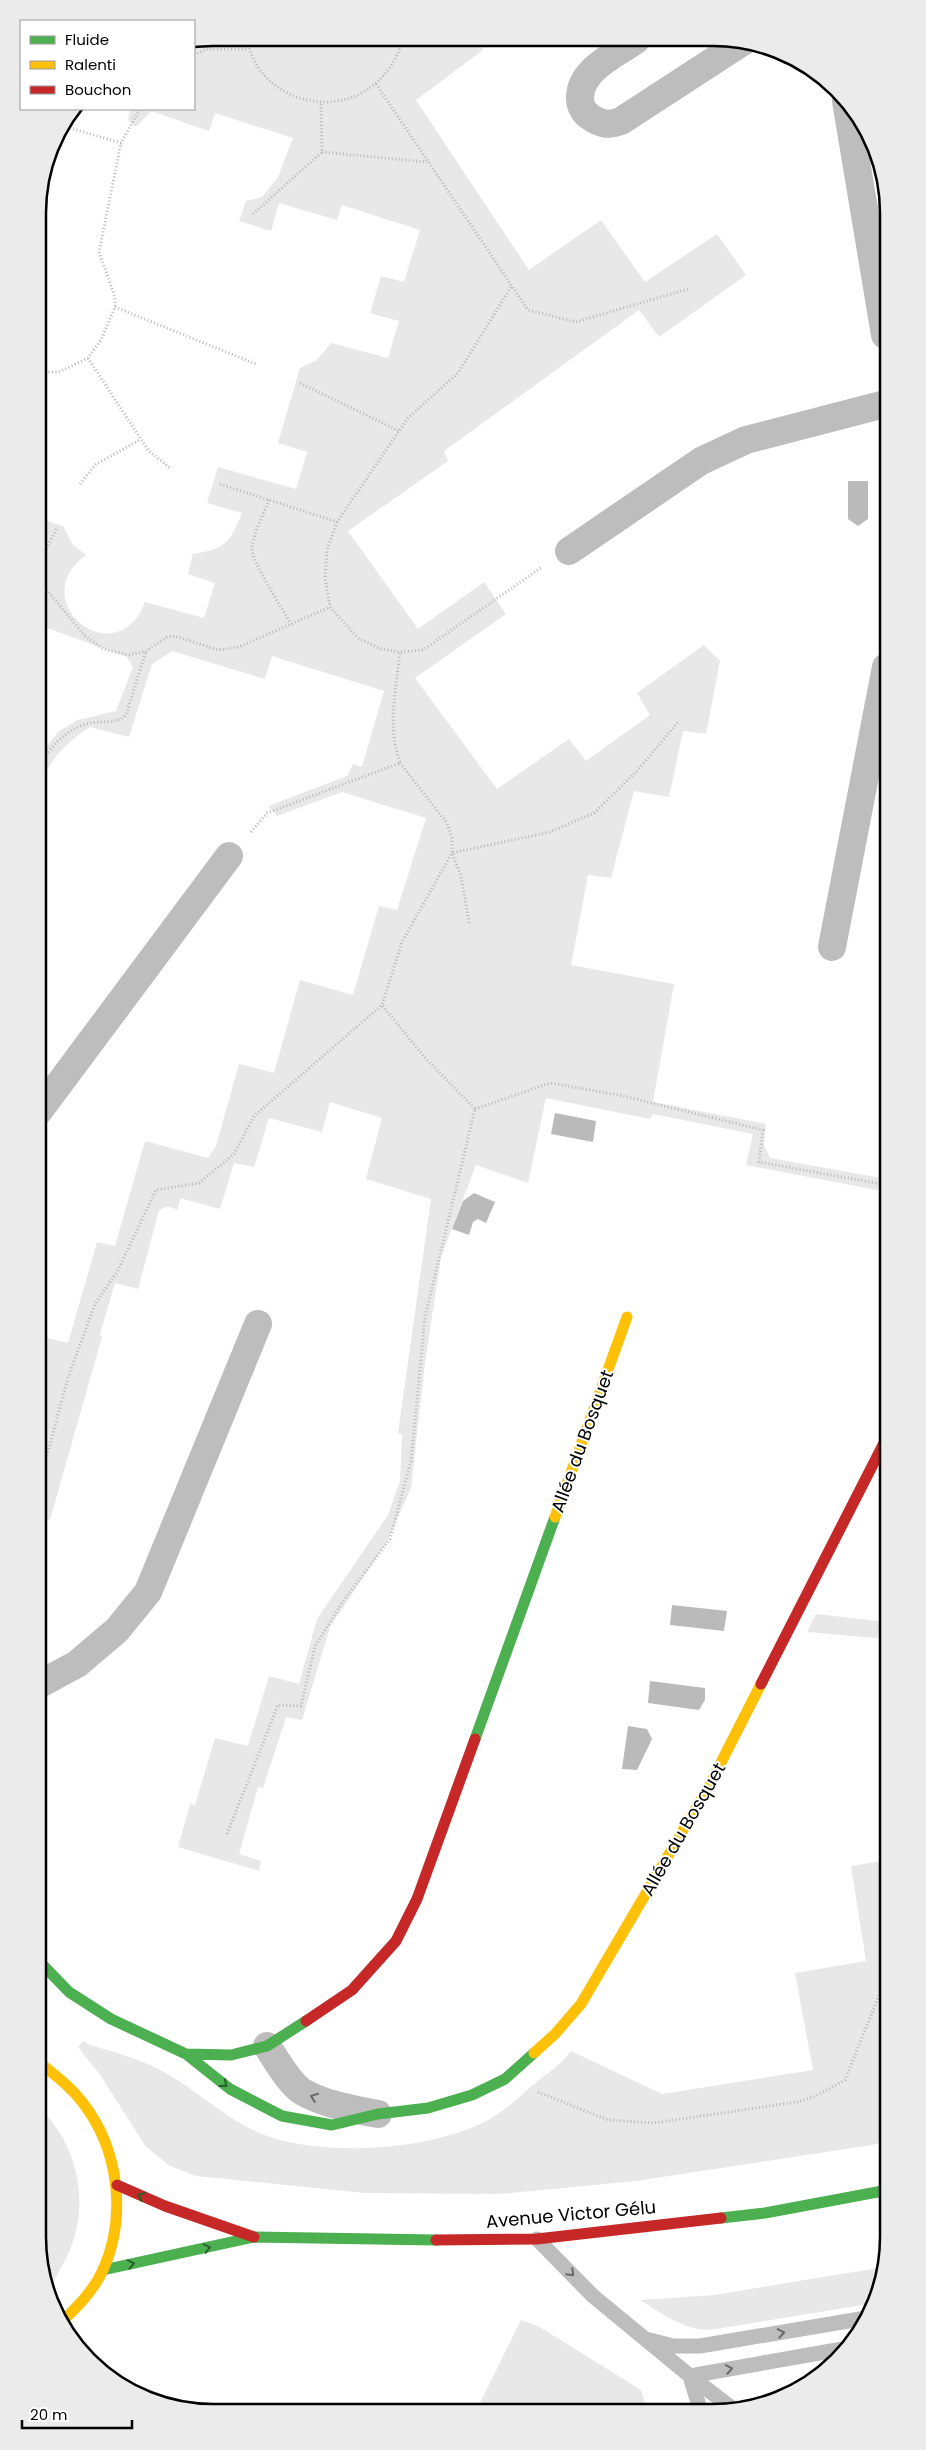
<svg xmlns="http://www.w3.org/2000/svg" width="926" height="2450" viewBox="0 0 926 2450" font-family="Poppins,sans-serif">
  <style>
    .green { fill: #e8e8e8 }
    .water { fill: #bababa }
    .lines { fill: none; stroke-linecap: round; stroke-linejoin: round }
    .path { stroke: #b8b8b8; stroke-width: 3; stroke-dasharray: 1 2.5; stroke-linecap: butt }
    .lane { stroke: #bdbdbd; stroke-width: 15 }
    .street { stroke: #bdbdbd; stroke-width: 28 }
    .fast { stroke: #4caf50; stroke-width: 11 }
    .slow { stroke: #ffc107; stroke-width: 11 }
    .jam { stroke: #c62828; stroke-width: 11 }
    .oneway { stroke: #2a602c }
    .oneway2 { stroke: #686868 }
    .labels { text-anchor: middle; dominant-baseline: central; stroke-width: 4; stroke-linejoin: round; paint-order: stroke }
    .street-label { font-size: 18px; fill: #000; stroke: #fff }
    .rim { fill: none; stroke: #000; stroke-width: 2.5 }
  </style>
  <rect width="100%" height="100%" fill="#fff"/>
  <path class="green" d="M213,38L477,39L483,50L416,100L529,270L601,220L645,282L717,234L746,275L659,337L639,310L444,451L448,461L348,531L418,629L484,582L506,614L415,678L497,789L569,739L586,761L650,715L637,693L704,645L720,661L706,734L683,731L669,797L634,791L611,878L588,875L571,965L674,984L653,1102L766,1124L764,1145L770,1158L887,1179V1192L746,1165L753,1134L653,1114L650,1119L546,1098L528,1183L476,1165L441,1257L425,1363L411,1488L387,1542L330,1627L302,1720L286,1717L263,1788L258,1787L239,1854L261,1861L259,1871L178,1847L190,1804L195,1805L215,1738L248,1746L269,1676L299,1684L317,1619L388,1515L400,1481L402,1435L398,1433L431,1199L366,1179L382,1118L330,1102L322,1132L269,1118L254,1167L234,1163L220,1209L180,1198L178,1210L168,1206L159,1210L138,1289L115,1283L100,1334L102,1337L50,1520L40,1517V1354L44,1337L68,1343L97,1242L115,1246L145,1141L208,1158L216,1146L239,1064L274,1073L300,980L353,995L379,906L397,910L426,818L342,792L277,816L268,806L347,776L353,764L362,767L384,691L272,656L265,679L172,651L152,664L129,737L90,727C63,745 53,756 39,786V756L59,731L78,720L116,711L133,667L127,657L39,625L38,518L63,526L73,545L86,555C29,596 99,663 136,619C140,615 142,607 145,602L204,618L215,583L188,574L193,554C225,549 230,543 242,513L207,503L218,467L296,489L307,452L278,443L300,368L317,360L331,343L388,358L399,321L370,313L381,276L404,282L420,230L342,205L337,220L279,203L271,231L239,221L246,201L262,197L278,177L293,138L215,113L209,131L151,111L136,127L128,120L131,109H194V41Z
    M816,1614L887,1622V1639L807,1632Z
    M888,1860V2141L872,2145L636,2181L500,2194L364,2193L196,2176L170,2166L146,2147L101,2076L78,2047L83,2041L90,2045C120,2054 148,2061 174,2078C202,2095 226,2118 257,2132C318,2159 432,2151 490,2119C507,2109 522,2094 538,2081C549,2072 563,2063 571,2051L662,2094L813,2070L795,1973L866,1961L851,1866Z
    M41,2109C82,2150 92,2215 62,2266C57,2274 54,2283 47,2289L41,2272Z
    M884,2267L875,2303L710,2330C683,2330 663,2314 640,2300L714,2295Z
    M521,2320L538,2326L641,2390L647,2409H477Z"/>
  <path class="water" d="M848,481H868V519L858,526L848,519Z
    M555,1113L596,1121L593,1142L551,1134Z
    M474,1193L495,1202L486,1223L478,1219L473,1222L469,1235L452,1229L463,1201Z
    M672,1605L727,1611L724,1631L670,1625Z
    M650,1681L705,1688V1700L699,1710L648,1703Z
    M628,1726L647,1729L652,1739L637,1770L622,1769Z"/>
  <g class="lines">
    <path class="path" d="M247,38C257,102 341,124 383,76C392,66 400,53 402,39
      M194,55L206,49H248
      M376,84L528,310L576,322L688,289
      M63,126L121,143L140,109
      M322,152L427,162
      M253,214L322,152L321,103
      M511,287L458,373L408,418L337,522L327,550L325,578L330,607L358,638L381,649L400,652L423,650L542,567
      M115,307L256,364
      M88,358L148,450L170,468
      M38,372H59L88,358L101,340L115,307V297L99,252L121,143
      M300,383L399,431
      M80,484L95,465L141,439
      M220,484L337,522
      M269,500C263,515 254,532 252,548C251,561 283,610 291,624
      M38,564L57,528
      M38,579L84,635L103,649L129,655L146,651L167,637L175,636L218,650L239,647L330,607
      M39,763C52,747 65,730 86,724C99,720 116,725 126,715L146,651
      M251,832L267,813L400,763C387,728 396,689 400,652
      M469,923L461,876L452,853L550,832L594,813L637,771L679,721
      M475,1109L550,1083L619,1095L763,1130L759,1162L887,1185
      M40,1473L42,1474L68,1378L95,1304L117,1272L156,1190L199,1183L234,1154L254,1116L382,1005L402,942L452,853V838L447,823L400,763
      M227,1834L278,1705L301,1706L315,1646L344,1600L390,1539L411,1461L425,1317L475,1109L426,1059L382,1005
      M538,2092L608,2120L654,2123L797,2102L816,2096L845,2080L888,1973"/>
    <path class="lane" d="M537,2239L593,2296L690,2376L848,2348
      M650,2340L673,2346H700L866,2318
      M690,2376L733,2409
      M690,2376L700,2409"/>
    <path class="street" d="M636,40C615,55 579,70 580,99C580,105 584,113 589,116C600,124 608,126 621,121L744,41
      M846,101L885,335
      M569,551L701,461L746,440L885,404
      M832,947L886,667
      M39,1111L229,856
      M40,1684L77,1664L117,1630L148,1592L258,1324
      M267,2046C275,2058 290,2085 303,2092C326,2105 353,2109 378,2114"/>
    <path class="fast" d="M475,1739L555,1517
      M40,1962L69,1992L111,2019L186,2054L231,2055L267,2046L306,2021
      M186,2054L230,2089L282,2116L332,2125L378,2114L428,2108L472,2095L505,2079L534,2053
      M721,2218L765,2213L888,2190
      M103,2270L254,2237L436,2240"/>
    <path class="slow" d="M555,1517L627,1317
      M534,2053L555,2034L581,2004L709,1786L761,1684
      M41,2064C56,2076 71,2087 83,2103C119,2150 127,2216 103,2270C94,2290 77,2308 60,2323"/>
    <path class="jam" d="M761,1684L887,1437
      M306,2021L352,1990L396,1941L417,1899L475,1739
      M117,2185L165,2206L254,2237
      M436,2240L537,2239L721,2218"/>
  </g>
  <defs><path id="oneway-chevron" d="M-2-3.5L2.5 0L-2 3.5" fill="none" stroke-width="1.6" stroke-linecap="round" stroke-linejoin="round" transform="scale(1.25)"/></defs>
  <g class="oneway">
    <use href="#oneway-chevron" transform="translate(224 2084) rotate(38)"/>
    <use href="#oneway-chevron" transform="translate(141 2196) rotate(-156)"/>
    <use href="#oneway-chevron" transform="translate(207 2248) rotate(-13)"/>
    <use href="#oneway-chevron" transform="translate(131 2264) rotate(-11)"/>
  </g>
  <g class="oneway2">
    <use href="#oneway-chevron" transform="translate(314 2097) rotate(-159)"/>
    <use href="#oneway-chevron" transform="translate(571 2273) rotate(45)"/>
    <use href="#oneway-chevron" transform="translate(781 2333) rotate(-10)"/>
    <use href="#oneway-chevron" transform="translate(729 2369) rotate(-11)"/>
  </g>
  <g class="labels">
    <g class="street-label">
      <text transform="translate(582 1441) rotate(-70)">Allée du Bosquet</text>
      <text transform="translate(683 1829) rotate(-60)">Allée du Bosquet</text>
      <text transform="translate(571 2214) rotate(-5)">Avenue Victor Gélu</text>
    </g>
  </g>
  <path d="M0 0H926V2450H0ZM213 46H713A167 167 0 0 1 880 213V2237A167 167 0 0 1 713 2404H213A167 167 0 0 1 46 2237V213A167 167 0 0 1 213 46Z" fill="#ebebeb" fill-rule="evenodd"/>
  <path class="rim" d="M213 46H713A167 167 0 0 1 880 213V2237A167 167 0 0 1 713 2404H213A167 167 0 0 1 46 2237V213A167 167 0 0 1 213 46Z"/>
  <rect x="20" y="20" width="175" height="90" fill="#ffffff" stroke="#999999"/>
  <rect x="30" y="36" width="25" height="8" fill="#4caf50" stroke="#999999"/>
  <text x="65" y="45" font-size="15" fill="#000000">Fluide</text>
  <rect x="30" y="61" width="25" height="8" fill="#ffc107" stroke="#999999"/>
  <text x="65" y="70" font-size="15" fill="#000000">Ralenti</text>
  <rect x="30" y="86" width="25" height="8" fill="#c62828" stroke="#999999"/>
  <text x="65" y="95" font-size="15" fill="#000000">Bouchon</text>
  <path d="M22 2420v8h110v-8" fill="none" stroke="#000000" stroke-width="2.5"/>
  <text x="30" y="2420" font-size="15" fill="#000000" stroke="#ffffff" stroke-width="4" paint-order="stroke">20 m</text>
</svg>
